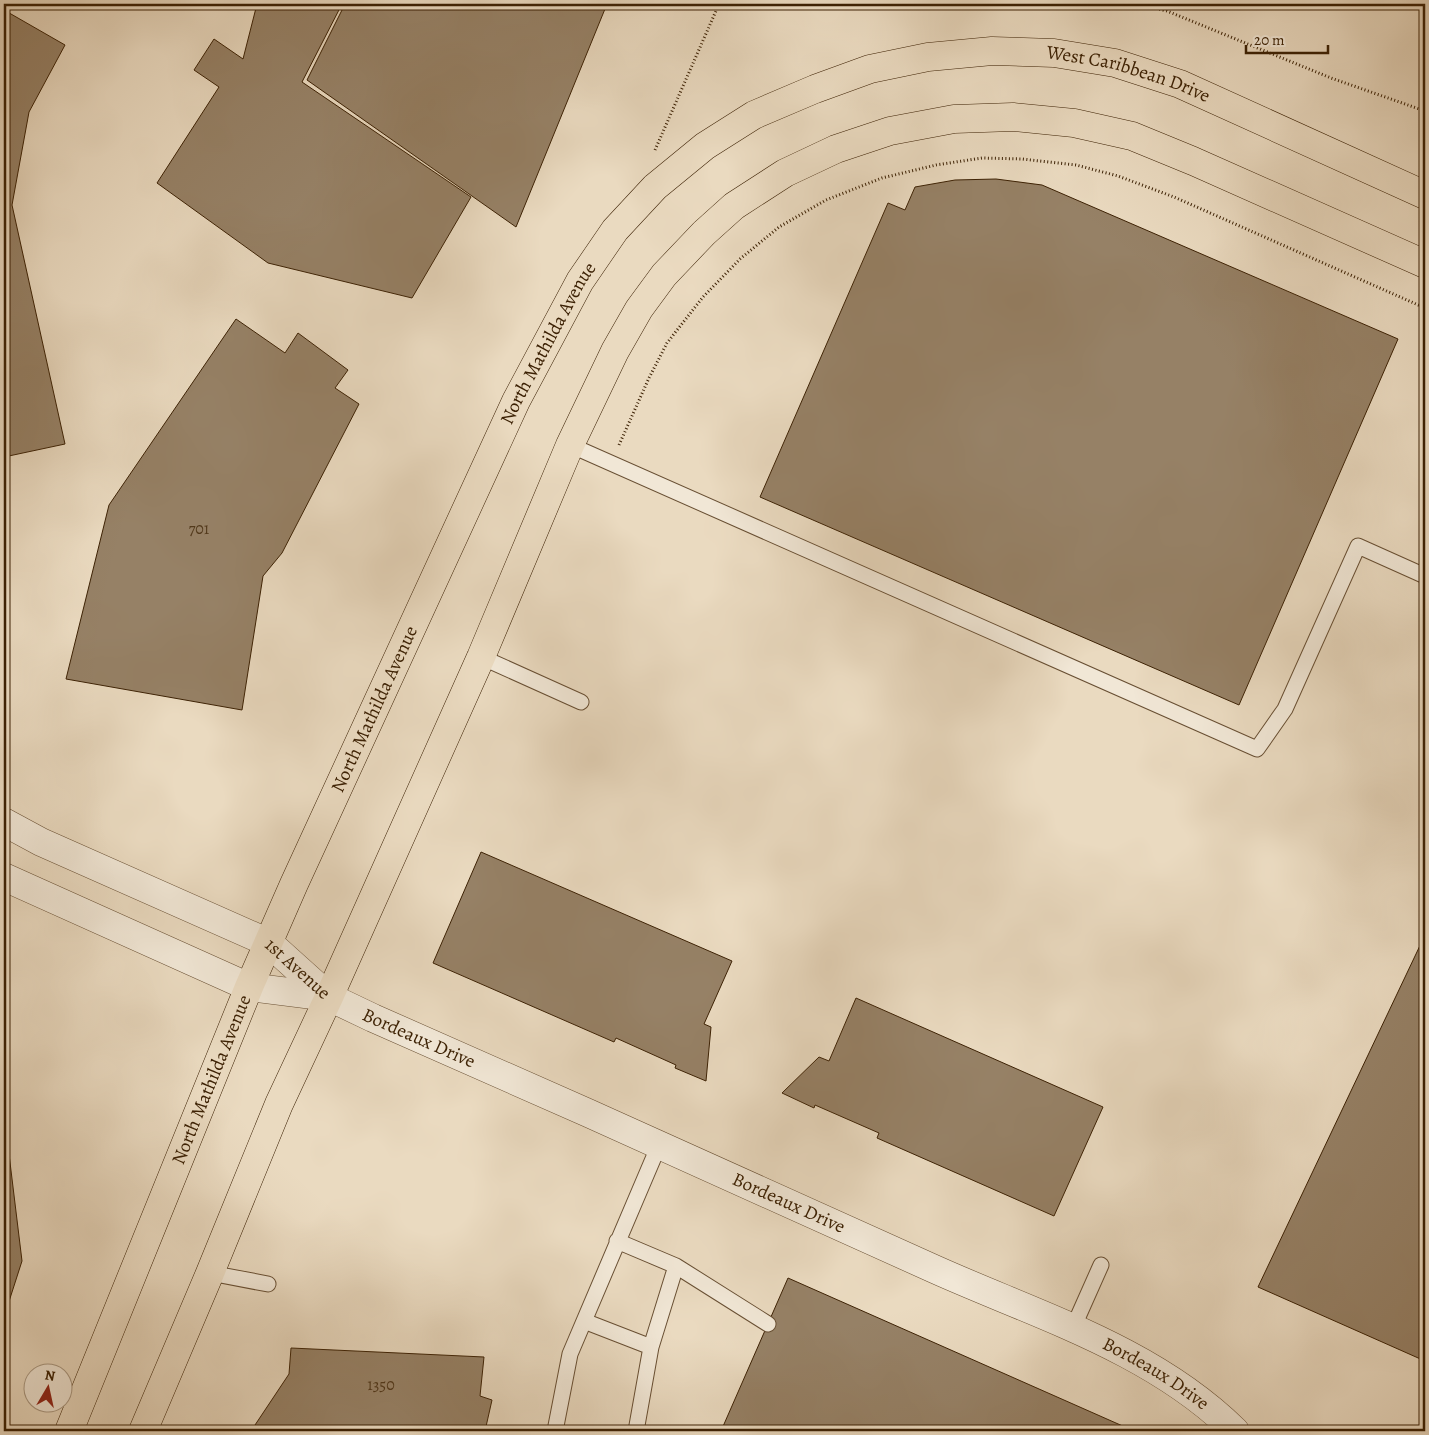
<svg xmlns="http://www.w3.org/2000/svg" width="1429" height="1435" viewBox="0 0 1429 1435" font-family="Alegreya,serif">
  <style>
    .building { fill: #968166; stroke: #3c2104 }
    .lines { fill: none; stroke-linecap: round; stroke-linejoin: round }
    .service-casing { stroke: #684f33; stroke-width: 17 }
    .tertiary-casing { stroke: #684f33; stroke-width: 29 }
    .primary-casing { stroke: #3c2104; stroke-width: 29 }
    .path { stroke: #3c2104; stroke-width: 3; stroke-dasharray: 1 2.5; stroke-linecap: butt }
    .service { stroke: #f1e7d6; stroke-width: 15 }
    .tertiary { stroke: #f1e7d6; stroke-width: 28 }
    .primary { stroke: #eadac0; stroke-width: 28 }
    .labels { text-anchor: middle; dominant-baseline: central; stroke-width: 5; stroke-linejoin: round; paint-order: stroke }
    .number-label { font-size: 16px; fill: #52391c }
    .street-label { font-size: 19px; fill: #3c2104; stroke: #f1e7d6 }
  </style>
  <rect width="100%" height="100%" fill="#eadac0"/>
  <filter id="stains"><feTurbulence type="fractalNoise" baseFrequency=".004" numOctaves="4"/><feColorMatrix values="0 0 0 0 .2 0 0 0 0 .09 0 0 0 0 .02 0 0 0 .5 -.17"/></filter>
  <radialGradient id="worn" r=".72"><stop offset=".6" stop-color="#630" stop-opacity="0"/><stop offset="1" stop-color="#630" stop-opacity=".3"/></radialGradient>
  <path class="building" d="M257,4H342L302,82L471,197L412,298L268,263L157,183L219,87L194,70L214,39L243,59Z
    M345,4H607L516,227L307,80Z
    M4,10L65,45L29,112L12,205L65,444L4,457Z
    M996,179L1042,185L1398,339L1239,705L760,497L888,203L905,210L915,187L955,180Z
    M236,319L285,353L298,333L348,370L335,388L359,404L282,553L263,576L242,710L66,679L109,505Z
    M481,852L732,961L704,1024L711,1027L706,1081L675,1068L676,1065L616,1038L614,1042L433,963Z
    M1425,935V1361L1258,1287Z
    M856,998L1103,1107L1054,1216L877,1138L879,1133L815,1105L814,1108L782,1093L819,1057L829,1061Z
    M4,1113L22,1261L4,1317Z
    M788,1278L1134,1431H721Z
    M291,1348L484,1357L480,1396L492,1400L485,1431H251L289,1374Z"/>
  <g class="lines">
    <defs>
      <path id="service" d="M570,445L1257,749L1285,709L1358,546L1425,576
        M481,657L581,702
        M617,1241L676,1266L651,1347
        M676,1266L768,1324
        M210,1273L268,1284
        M584,1321L651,1347L636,1431
        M1073,1328L1101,1265
        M555,1431L570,1354L659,1145"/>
      <g id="tertiary">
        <path id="s1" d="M4,822L41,842L269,943L329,997L373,1018C560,1100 746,1183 932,1268C1036,1315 1152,1349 1235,1431"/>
        <path d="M4,877L249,987L329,997"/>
      </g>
      <g id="primary">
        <path id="s2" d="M69,1431L249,987L294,884L516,401L580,281L615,230L655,187L705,146L754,115L815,89L870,69L928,57L992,51L1054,53L1115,63L1180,84L1425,195"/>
        <path d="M143,1431L210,1273L279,1104L329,997L481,657L570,445L615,351L639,309L664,275L704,233L734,206L785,173L836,149L890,131L954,119L1013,117L1074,123L1132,136L1193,161L1425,264"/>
      </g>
    </defs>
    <use href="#service" class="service-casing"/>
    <use href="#tertiary" class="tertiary-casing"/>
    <use href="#primary" class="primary-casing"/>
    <path class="path" d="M1139,4L1167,11L1331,78L1425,111
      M655,150L719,4
      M619,445L649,378L667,343L703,297L740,259L779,227L826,200L882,178L936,165L982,158L1022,159L1076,165L1118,176L1174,197L1425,308"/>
    <use href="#service" class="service"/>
    <use href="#tertiary" class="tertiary"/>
    <use href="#primary" class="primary"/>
  </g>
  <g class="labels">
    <g class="number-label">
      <text x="199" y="529">701</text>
      <text x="381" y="1385">1350</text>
    </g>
    <g class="street-label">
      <text stroke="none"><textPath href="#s2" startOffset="1890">West Caribbean Drive</textPath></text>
      <text stroke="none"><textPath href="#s2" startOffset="1189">North Mathilda Avenue</textPath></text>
      <text stroke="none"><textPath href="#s2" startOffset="784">North Mathilda Avenue</textPath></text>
      <text stroke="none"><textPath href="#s1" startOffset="330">1st Avenue</textPath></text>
      <text stroke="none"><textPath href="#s1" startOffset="471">Bordeaux Drive</textPath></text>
      <text stroke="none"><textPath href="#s2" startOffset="379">North Mathilda Avenue</textPath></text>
      <text stroke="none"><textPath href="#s1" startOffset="876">Bordeaux Drive</textPath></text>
      <text stroke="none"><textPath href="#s1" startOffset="1281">Bordeaux Drive</textPath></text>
    </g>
  </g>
  <rect width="1429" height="1435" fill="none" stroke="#eadac0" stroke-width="20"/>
  <rect x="5" y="5" width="1419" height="1425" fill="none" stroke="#3c2104" stroke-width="2.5"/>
  <rect x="10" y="10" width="1409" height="1415" fill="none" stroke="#3c2104"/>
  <g transform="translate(48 1388) rotate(9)"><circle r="24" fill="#f1e7d6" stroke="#a99882"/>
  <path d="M0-4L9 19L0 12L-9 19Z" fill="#8f2418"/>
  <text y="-8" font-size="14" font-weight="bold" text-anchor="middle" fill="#3c2104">N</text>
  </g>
  <path d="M1246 45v8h82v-8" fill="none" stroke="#3c2104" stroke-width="2.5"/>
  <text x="1254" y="45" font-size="15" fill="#3c2104" stroke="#f1e7d6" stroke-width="4" paint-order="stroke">20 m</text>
  <rect width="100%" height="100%" filter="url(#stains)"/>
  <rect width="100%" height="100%" fill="url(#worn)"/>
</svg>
